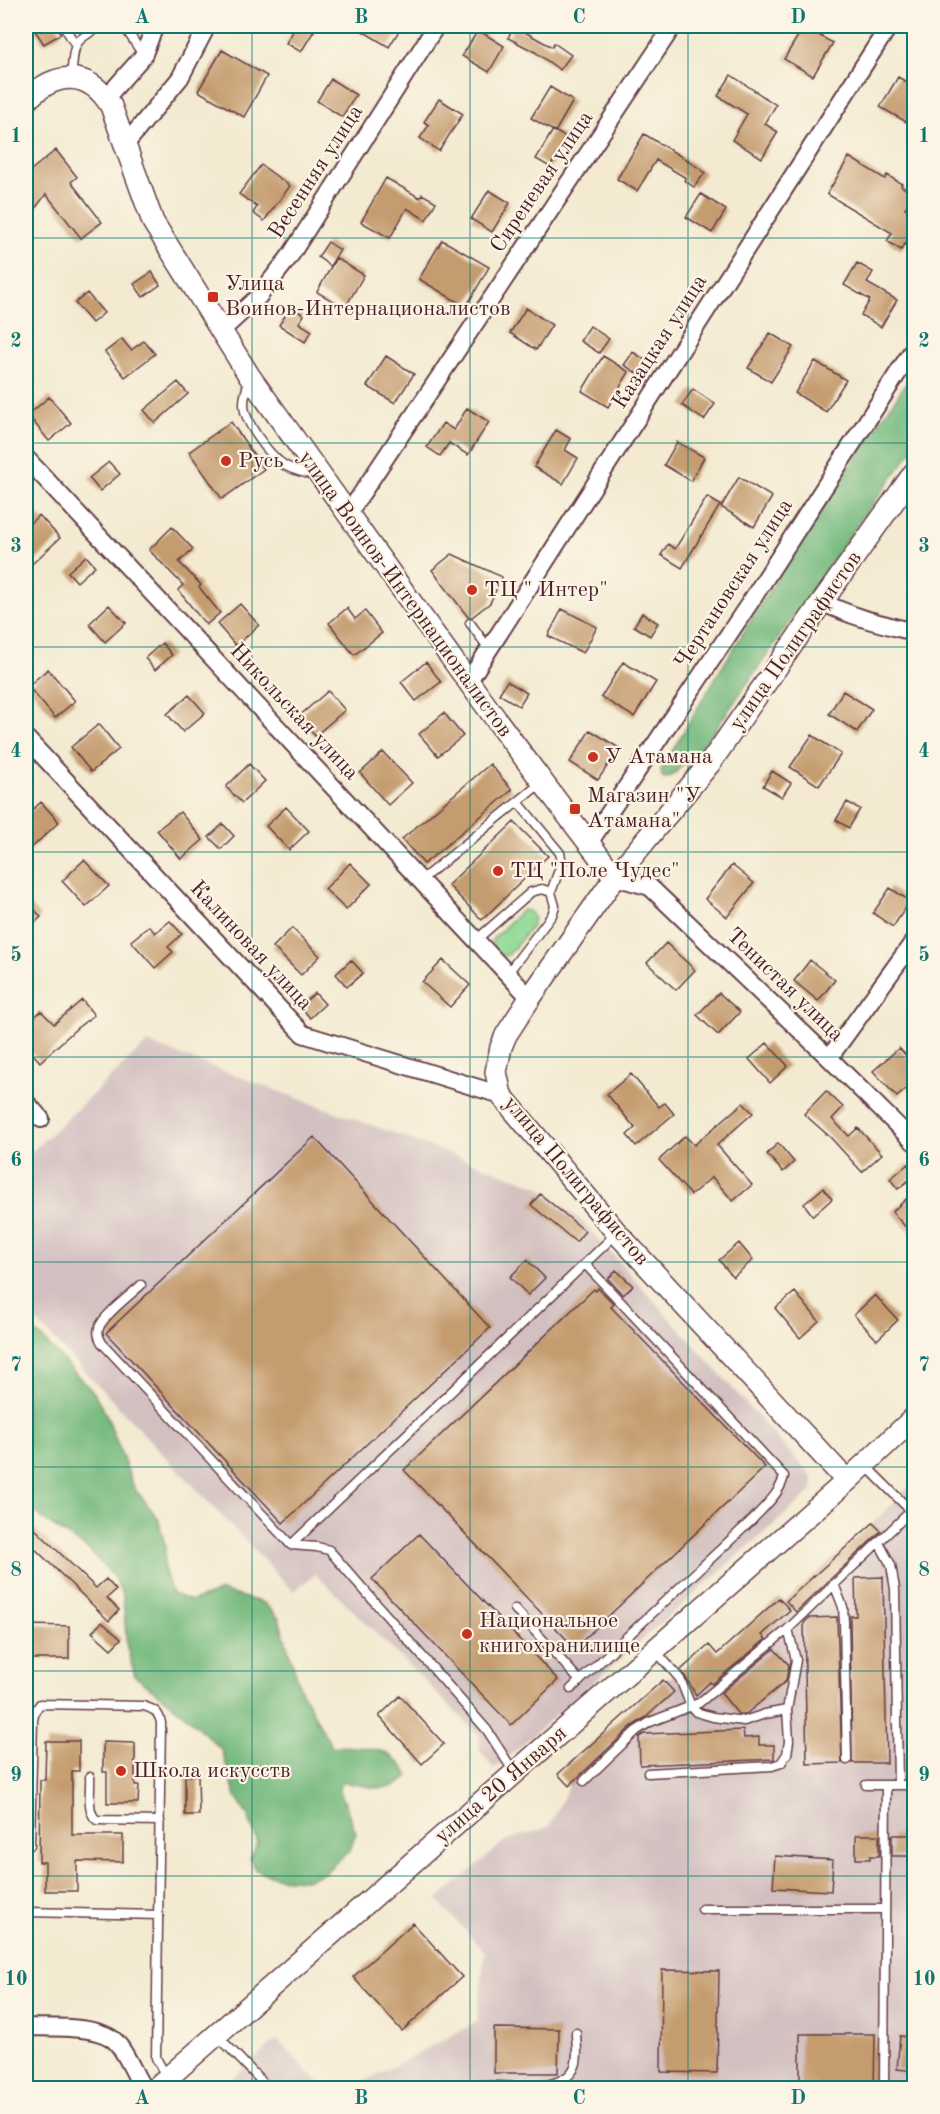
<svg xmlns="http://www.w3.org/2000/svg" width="940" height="2114" viewBox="0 0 940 2114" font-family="'Old Standard TT',serif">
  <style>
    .industrial { fill: #d2bfc0 }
    .green { fill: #90d995; stroke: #6d7c60; stroke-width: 1.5 }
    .forest { fill: #74b97e; stroke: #5f6c54; stroke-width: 1.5 }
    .building { fill: #c59c70 }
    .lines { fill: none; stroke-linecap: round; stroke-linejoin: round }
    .service-casing { stroke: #633d44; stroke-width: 11 }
    .minor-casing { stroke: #633d44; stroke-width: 20 }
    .tertiary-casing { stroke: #633d44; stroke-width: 24 }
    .service { stroke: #fff; stroke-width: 8 }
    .minor { stroke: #fff; stroke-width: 16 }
    .tertiary { stroke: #fff; stroke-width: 21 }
    .grid { fill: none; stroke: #0f766e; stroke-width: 1.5; stroke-opacity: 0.55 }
    .poi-dot { fill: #c8321e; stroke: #fcf5e5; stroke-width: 2 }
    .labels { text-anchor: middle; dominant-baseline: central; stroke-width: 4.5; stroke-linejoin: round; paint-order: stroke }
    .street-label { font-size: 22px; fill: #4a1f2b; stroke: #fcf5e5 }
    .poi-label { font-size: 22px; fill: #4a1f2b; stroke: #fcf5e5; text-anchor: start }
    .neatline { fill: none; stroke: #0f766e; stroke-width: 2 }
    .grid-label { font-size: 20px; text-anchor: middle; font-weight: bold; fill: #0f766e }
  </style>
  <rect width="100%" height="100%" fill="#fcf5e5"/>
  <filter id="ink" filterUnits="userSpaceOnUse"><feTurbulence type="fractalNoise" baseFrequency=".0167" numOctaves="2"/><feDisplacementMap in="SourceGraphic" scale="12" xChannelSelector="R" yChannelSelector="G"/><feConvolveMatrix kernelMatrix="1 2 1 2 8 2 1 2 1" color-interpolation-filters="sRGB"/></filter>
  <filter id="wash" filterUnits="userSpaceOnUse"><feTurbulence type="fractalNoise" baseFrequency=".008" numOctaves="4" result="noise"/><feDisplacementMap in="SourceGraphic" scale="24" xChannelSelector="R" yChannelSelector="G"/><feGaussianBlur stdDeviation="1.35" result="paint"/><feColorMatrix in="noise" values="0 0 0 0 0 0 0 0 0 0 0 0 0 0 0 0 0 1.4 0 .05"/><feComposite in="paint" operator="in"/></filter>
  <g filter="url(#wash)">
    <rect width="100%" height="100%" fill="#f3ead1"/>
    <path class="industrial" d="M147,1043L538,1186L585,1224L813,1478V1490L494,1769L480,1751L479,1735L316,1574L293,1591L26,1310V1157Z
      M914,1482V2088H347L354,2087L477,2022L485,1952L437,1900L505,1841L549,1827L569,1786L558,1774L663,1680L682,1670L709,1645L717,1653L779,1598L786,1601L873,1523Z
      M277,2040L324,2088H220Z"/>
    <path class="green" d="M522,910L530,912L534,917L532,926L509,954L505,956C497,954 492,949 492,940Z"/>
    <path class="forest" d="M914,372V448L855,528L710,737L674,774L667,778L662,777L661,770C740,634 824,501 914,372Z
      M26,1329L39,1335L94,1393L107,1416L134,1488L158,1518L165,1545L164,1568L172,1594L192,1601L221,1591L264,1603L279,1619L300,1688L331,1746C364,1748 391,1744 409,1776C391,1796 366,1785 343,1782L339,1788L356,1833L350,1850L324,1873L305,1880L279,1878L256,1870L250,1859L258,1843L248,1816L237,1799L221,1749L186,1716L135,1676L127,1647L123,1597L115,1578L88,1549L42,1519L26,1500Z"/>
    <g id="blocks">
      <path class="building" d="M32,26H58L61,34L44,44Z
        M296,26H317L301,52L286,43Z
        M354,26H402L389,47Z
        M514,26L552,47L554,43L571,55L560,70L535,52L508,38Z
        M804,26H826L820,36L833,43L813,76L784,59Z
        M478,30L504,46L489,72L462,56Z
        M222,50L267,76L244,117L198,91Z
        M731,75L776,105L765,124L778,132L762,158L732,140L747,114L718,96Z
        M898,77L915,87V127L880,107Z
        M331,79L356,95L342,117L317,101Z
        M550,87L573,101L555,132L531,118Z
        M439,99L463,114L439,151L420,138L429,125L424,122Z
        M553,130L567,138L550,167L536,159Z
        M644,134L692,163L705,173L694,187L684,180L686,178L656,160L637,191L617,179Z
        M56,150L77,177L71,182L102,222L81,238L46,194L26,221V174Z
        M849,157L885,179L887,175L902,184L901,186L913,194L905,208L915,214V229L901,250L887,241L892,233L827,194Z
        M261,165L290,186L264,221L253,213L257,207L239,194Z
        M386,178L420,198L422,194L436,202L426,220L407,208L390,238L361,222Z
        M489,190L510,203L492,232L471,219Z
        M701,194L726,210L712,233L686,217Z
        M442,240L489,267L466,307L419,279Z
        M328,242L340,250L330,266L318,257Z
        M336,258L364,275L345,308L317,292Z
        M857,263L873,272L867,283L897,300L881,327L861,315L870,300L844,285Z
        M152,272L160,285L143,297L134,284Z
        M87,293L104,313L92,323L75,303Z
        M291,307L304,315L299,323L312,331L305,342L279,325Z
        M526,308L552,325L536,350L510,333Z
        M590,326L609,339L599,353L580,341Z
        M770,333L793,347L771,382L748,368Z
        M122,339L131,350L144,341L155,354L125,377L105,352Z
        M633,352L650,363L641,376L624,365Z
        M386,356L414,374L395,403L367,386Z
        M603,356L629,372L608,407L582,391Z
        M815,361L846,380L826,412L795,393Z
        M178,382L188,394L155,423L144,410Z
        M693,389L715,404L704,420L682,405Z
        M49,397L71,423L49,441L28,415Z
        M467,408L489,422L468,455L449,443L440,456L427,447L443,423L454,430Z
        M231,422L264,469L222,499L189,452Z
        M556,430L571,439L565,450L578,458L563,484L534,467Z
        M677,442L704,457L691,481L664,465Z
        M109,462L120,474L100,491L89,478Z
        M739,477L772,497L754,527L721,507Z
        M707,497L720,505L682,568L661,555L668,544L675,549Z
        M39,515L60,538L32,564L26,557V527Z
        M172,527L193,549L179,562L201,585L199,587L220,613L206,625L178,590L183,585L149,550Z
        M452,554L502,577L490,603L472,617H468L432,570Z
        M86,556L95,566L77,582L68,572Z
        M240,604L259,625L236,646L217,624Z
        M109,605L126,623L105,642L89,624Z
        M347,608L355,619L365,611L382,633L354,655L329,623Z
        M562,609L597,627L583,653L548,636Z
        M642,613L658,623L650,636L634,626Z
        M162,643L172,655L155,670L145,658Z
        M426,662L441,682L416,701L401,682Z
        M623,662L656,682L634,717L601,697Z
        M48,669L75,701L55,718L28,686Z
        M507,681L527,693L519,706L499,694Z
        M328,691L345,710L315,736L298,717Z
        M843,691L872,709L857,732L829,714Z
        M189,695L205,713L183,732L167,714Z
        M444,713L463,736L438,756L419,734Z
        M99,724L119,749L91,772L71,747Z
        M590,730L619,748L598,780L570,762Z
        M812,735L841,754L819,786L790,767Z
        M383,752L412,783L388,805L360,773Z
        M249,764L265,781L242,803L226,787Z
        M490,764L512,790L424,864L402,839Z
        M772,771L791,783L782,797L763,786Z
        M41,802L59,822L26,853V816Z
        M847,802L860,809L849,828L836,820Z
        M286,807L309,831L289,850L266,826Z
        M180,812L203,840L181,859L157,830Z
        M514,822L548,856L482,920L448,885Z
        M223,824L234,836L221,849L209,837Z
        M84,860L109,886L86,907L62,881Z
        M350,863L371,884L346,910L325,889Z
        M732,865L754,883L727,917L705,899Z
        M890,888L910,901L893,927L873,913Z
        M26,900L41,917L26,931Z
        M170,921L182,934L168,947L173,952L155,968L131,941L149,926L155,933Z
        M292,928L320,956L301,975L273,947Z
        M666,943L695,970L676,990L647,963Z
        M351,960L363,973L347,987L336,974Z
        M443,960L470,985L450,1007L422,982Z
        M810,960L835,980L818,1001L794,981Z
        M315,993L325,1004L310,1018L300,1006Z
        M719,993L740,1012L718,1035L697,1015Z
        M82,1000L94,1015L77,1028L40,1062L26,1046V1025L41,1011L54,1024Z
        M767,1043L788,1066L770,1083L749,1059Z
        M899,1048L915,1065V1081L897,1097L873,1071Z
        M631,1074L659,1107L665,1103L674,1114L636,1146L627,1135L635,1128L607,1094Z
        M826,1091L843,1107L832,1119L849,1136L858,1128L882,1154L862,1172L830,1137L804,1114Z
        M743,1103L753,1113L717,1145L752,1185L733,1201L712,1177L691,1195L659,1160L685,1136L694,1145Z
        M314,1137L490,1328L283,1523L106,1333Z
        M778,1143L794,1162L783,1172L767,1154Z
        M908,1164L915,1172V1175L898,1189L890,1179Z
        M823,1188L832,1199L813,1216L804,1204Z
        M915,1191V1237L892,1212Z
        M540,1194L585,1231L576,1242L531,1205Z
        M739,1243L753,1260L733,1277L719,1260Z
        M527,1260L545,1278L528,1295L510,1277Z
        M616,1270L633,1286L623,1295L608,1279Z
        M598,1288L614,1304L611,1307L765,1467L575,1648L404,1470L594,1289L596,1291Z
        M795,1292L819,1321L800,1338L775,1308Z
        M875,1295L898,1320L877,1340L854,1315Z
        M873,1523L881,1531L796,1612L786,1601Z
        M34,1528L96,1588L106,1579L116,1590L107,1598L119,1610L109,1621L26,1540V1537Z
        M419,1534L558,1680L511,1725L372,1579Z
        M883,1577L887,1763H852L850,1616H856L855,1578Z
        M779,1598L790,1610L762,1635L766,1639L712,1684L710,1682L696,1695L681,1670L709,1645L717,1654Z
        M837,1617L842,1763L807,1764L804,1623L809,1618Z
        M102,1622L121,1639L111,1649L92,1632Z
        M28,1625L69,1626V1659H28Z
        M774,1649L789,1665L786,1681L746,1714H738L721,1693Z
        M663,1680L674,1692L645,1718L632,1726L569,1786L558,1774Z
        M400,1696L444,1744L422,1764L379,1716Z
        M743,1730L744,1738L759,1737V1745H774V1759L640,1765L639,1737L644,1734Z
        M46,1741H79V1771H72V1835H123V1862L77,1861V1891H45V1862H39L40,1780H45Z
        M103,1742L135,1743V1785H139L138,1803H107V1772H103Z
        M198,1775L199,1815H185V1776Z
        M856,1835H879V1856H870V1859H856Z
        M892,1835H915V1856H892Z
        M775,1856L833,1860L831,1891L773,1888Z
        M413,1923L462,1977L402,2031L353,1977Z
        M662,1970L719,1971L717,2073L661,2072Z
        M494,2028L559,2029L558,2073H494Z
        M800,2034H875L874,2088H800Z
        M900,2036L915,2038V2071L897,2069Z"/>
    </g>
  </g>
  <g filter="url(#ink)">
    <use href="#blocks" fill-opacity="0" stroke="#633d44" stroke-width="1.5"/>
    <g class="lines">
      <defs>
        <path id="service" d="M64,26L75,44
          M124,26L143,55
          M71,78C75,44 70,43 101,26
          M249,381C247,388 244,396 244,403C243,421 269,455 284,465C293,470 304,473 315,475
          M470,623L489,649
          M518,802L560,853L562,862L551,892
          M421,880L541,783
          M476,940L531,892L542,889L551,892L555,906L552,915L507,974
          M141,1285C131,1295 103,1315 99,1328C97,1333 99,1338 102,1343L291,1545L317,1547L329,1550L487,1730L514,1772
          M865,1465L908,1508L914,1519
          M879,1543L891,1565L895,1589L898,1785
          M291,1545L617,1233
          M834,1584L843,1607L844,1622L847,1760
          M515,1609L580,1681
          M655,1650L680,1679L691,1706L696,1712L713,1717L744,1721L765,1714L787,1710
          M571,1689L752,1520C764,1507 780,1494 784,1476L585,1264
          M648,1773L772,1766L781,1763L787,1754L789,1741L787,1710L796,1660L788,1629
          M90,1777C91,1789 86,1813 97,1820L160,1821
          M584,1781L636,1731L650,1722L699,1703L788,1629L914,1508
          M866,1785H914
          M30,1845L33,1720L35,1711L40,1704L143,1706C154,1709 159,1712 161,1723L156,2058L167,2078
          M702,1909H885
          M26,1912L159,1915
          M217,2035L268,2088
          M438,2088C442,2087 447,2085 452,2085C481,2081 563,2100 575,2066C579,2057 576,2043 576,2033
          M884,2088L886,1785"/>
        <path id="minor" d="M106,98L143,56L155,26
          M125,145L180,78L207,26
          M220,332L259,296L290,256L436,26
          M26,458L530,998
          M348,514L673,26
          M822,602C852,617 882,624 914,632
          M468,682L889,26
          M26,738L303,1034L501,1095
          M589,843L751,601L914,348
          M615,877L650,887L829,1058L914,1142
          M829,1058L914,941
          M26,1102L41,1119
          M26,2027C49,2028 101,2024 117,2043C128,2056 134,2074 143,2088"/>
        <path id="tertiary" d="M26,101C54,72 88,68 111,106L153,222L250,377C371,545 488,714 615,877
          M847,1481L617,1233L501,1095L496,1072L501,1047L506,1035L530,998L615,877L710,763L822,602L914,473
          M156,2088L847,1481L914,1418"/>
      </defs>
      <use href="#service" class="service-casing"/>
      <use href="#minor" class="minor-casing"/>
      <use href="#tertiary" class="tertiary-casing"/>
      <use href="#service" class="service"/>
      <use href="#minor" class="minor"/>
      <use href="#tertiary" class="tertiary"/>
    </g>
  </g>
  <path class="grid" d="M252,26V2088M470,26V2088M688,26V2088M26,238H914M26,443H914M26,647H914M26,852H914M26,1057H914M26,1262H914M26,1467H914M26,1671H914M26,1876H914"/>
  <g class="poi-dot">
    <rect x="207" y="291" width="12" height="12" rx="3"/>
    <circle cx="226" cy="461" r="6"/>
    <circle cx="472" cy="590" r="6"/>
    <circle cx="593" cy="757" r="6"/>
    <rect x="569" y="803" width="12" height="12" rx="3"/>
    <circle cx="498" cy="871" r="6"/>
    <circle cx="467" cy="1634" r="6"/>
    <circle cx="121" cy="1771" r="6"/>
  </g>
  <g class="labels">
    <g class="street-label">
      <text transform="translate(316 172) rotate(-57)">Весенняя улица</text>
      <text transform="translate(542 182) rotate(-56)">Сиреневая улица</text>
      <text transform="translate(660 342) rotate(-57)">Казацкая улица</text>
      <text transform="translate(734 584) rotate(-57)">Чертановская улица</text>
      <text transform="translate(405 594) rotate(54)">улица Воинов-Интернационалистов</text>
      <text transform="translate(796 641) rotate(-55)">улица Полиграфистов</text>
      <text transform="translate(294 712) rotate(47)">Никольская улица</text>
      <text transform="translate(251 946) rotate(47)">Калиновая улица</text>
      <text transform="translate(785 985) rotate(44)">Тенистая улица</text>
      <text transform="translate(576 1181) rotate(50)">улица Полиграфистов</text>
      <text transform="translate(501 1785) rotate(-41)">улица 20 Января</text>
    </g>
    <g class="poi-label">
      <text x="225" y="284">Улица<tspan x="225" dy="25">Воинов-Интернационалистов</tspan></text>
      <text x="238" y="461">Русь</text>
      <text x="484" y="590">ТЦ " Интер"</text>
      <text x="605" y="757">У Атамана</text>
      <text x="587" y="796">Магазин "У<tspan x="587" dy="25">Атамана"</tspan></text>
      <text x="510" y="871">ТЦ "Поле Чудес"</text>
      <text x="479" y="1621">Национальное<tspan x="479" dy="25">книгохранилище</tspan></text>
      <text x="133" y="1771">Школа искусств</text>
    </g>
  </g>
  <rect width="940" height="2114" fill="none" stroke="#fcf5e5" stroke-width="66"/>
  <rect x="33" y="33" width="874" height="2048" class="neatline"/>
  <g class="grid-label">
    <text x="142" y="23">A</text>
    <text x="361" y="23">B</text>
    <text x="579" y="23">C</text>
    <text x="798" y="23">D</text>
    <text x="16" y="142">1</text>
    <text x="924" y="142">1</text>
    <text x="16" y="347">2</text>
    <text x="924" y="347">2</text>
    <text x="16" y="552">3</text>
    <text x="924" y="552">3</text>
    <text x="16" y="757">4</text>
    <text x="924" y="757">4</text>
    <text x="16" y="961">5</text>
    <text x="924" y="961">5</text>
    <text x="16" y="1166">6</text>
    <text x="924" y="1166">6</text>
    <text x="16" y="1371">7</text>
    <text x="924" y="1371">7</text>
    <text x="16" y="1576">8</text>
    <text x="924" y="1576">8</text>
    <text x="16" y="1781">9</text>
    <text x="924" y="1781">9</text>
    <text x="16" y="1985">10</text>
    <text x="924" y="1985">10</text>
    <text x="142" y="2104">A</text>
    <text x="361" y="2104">B</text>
    <text x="579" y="2104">C</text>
    <text x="798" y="2104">D</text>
  </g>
</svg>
